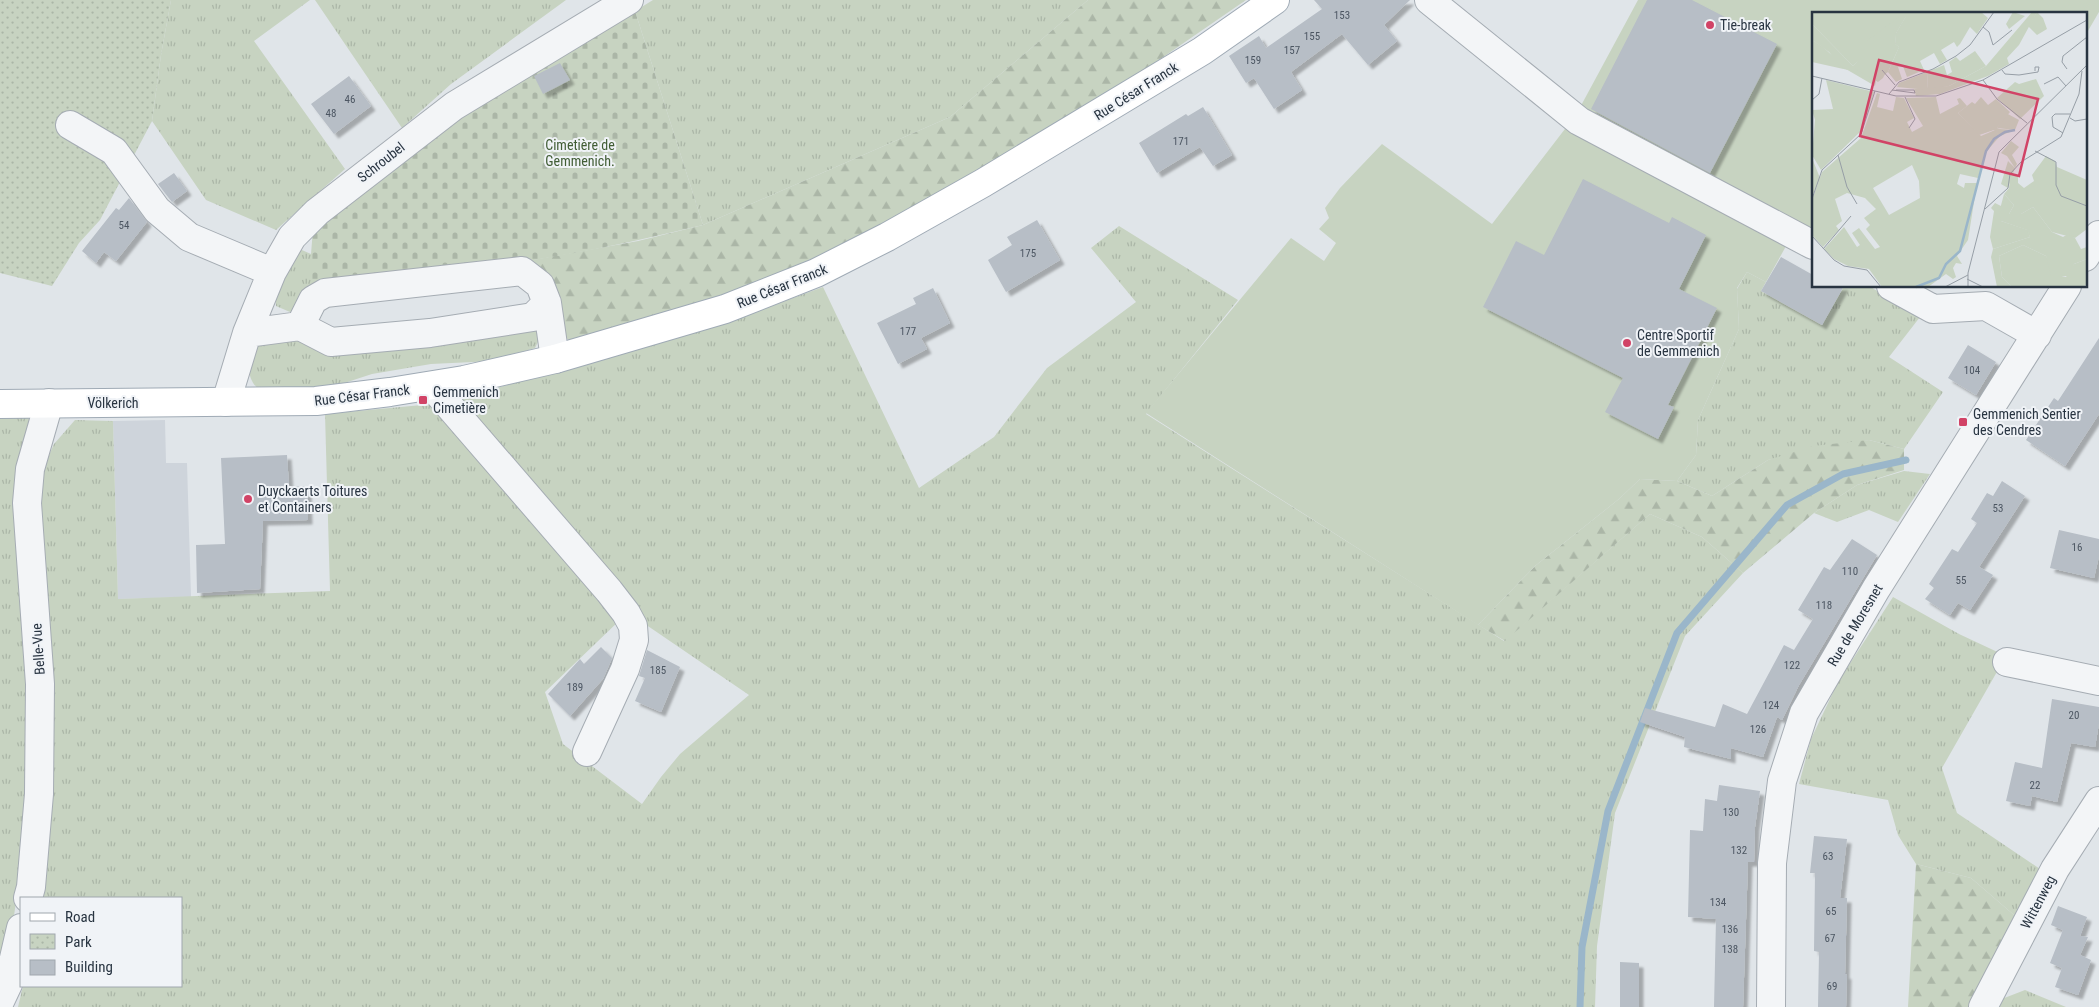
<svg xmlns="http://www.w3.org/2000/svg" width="2099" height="1007" viewBox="0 0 2099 1007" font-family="'Roboto Condensed',sans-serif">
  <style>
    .built { fill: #ced4db }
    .grass { fill: url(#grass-tufts) }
    .forest { fill: url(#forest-firs) }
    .cemetery { fill: url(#cemetery-stones) }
    .park { fill: url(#park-dots) }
    .pitch { fill: #c7d3c1 }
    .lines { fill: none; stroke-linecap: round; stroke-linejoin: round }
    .stream { stroke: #9ab6ca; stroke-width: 7 }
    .building { fill: #b7bec6; filter: url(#shadow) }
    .minor-casing { stroke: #a5acb3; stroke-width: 30 }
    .major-casing { stroke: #9faab5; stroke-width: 30 }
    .minor { stroke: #f3f5f7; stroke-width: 28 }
    .major { stroke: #fff; stroke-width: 28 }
    .poi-dot { fill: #d14366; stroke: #f0f3f7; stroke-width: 2 }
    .labels { text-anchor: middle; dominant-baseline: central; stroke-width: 4; stroke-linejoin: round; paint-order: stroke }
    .number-label { font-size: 11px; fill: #4c5662 }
    .poi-label { font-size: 14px; fill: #283441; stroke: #f0f3f7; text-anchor: start }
    .street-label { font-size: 14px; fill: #283441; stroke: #f0f3f7 }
    .park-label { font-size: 14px; fill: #415d35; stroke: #f0f3f7 }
    .inset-river { fill: none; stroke: #9ab6ca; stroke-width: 2.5 }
    .inset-road { fill: none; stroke: #969ea6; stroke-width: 1 }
    .view { fill: #d14366; fill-opacity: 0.15; stroke: #d14366; stroke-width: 2.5 }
    .inset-edge { fill: none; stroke: #283441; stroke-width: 2.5 }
  </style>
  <defs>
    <pattern id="grass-tufts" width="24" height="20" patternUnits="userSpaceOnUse" patternTransform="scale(1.25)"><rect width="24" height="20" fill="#c7d3c1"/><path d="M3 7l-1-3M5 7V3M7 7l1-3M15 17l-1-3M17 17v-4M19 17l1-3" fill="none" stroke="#abb6a7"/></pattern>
    <pattern id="forest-firs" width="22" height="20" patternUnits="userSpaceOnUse" patternTransform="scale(1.25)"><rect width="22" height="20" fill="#c7d3c1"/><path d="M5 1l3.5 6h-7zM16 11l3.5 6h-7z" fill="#abb6a7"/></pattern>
    <pattern id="cemetery-stones" width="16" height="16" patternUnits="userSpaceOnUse" patternTransform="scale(1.25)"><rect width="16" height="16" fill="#c7d3c1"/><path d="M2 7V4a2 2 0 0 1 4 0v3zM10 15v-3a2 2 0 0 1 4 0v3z" fill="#abb6a7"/></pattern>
    <pattern id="park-dots" width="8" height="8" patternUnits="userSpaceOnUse" patternTransform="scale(1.25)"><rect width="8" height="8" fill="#c7d3c1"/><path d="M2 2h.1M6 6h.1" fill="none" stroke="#abb6a7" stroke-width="1.8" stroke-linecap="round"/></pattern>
    <filter id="shadow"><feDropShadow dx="4.5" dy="4.5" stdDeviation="1" flood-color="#0004"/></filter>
  </defs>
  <rect width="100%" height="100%" fill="#e0e5e9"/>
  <path class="built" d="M165,420L166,463H187L191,597L118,599L113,421Z"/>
  <path class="grass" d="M171,0H310L254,41L345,169L276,230L206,200L152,121L161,55Z
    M315,0H566L451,84L402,128Z
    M653,0H1088L950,117L703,225L635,11Z
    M1119,226L1238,300L1146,414L1504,641L1650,514L1702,537L1743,573L1685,636L1615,813L1597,946L1595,1007H18L23,986H181V898H38L40,533L43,469L54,444L75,420L113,421L118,599L330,591L325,414L433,404L621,619L545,692L563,744L642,804L661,777L680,754L749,695L642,622L457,399L711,328L823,287L919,488L994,437L1047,368L1136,302L1091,248Z
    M295,247L311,254V284L305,304L290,312L276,306L275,289Z
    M1747,272L1766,282L1761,291L1822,325L1844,286H1869L1920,317L1889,357L1943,392L1904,449L1869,440L1768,460L1712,496L1677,481L1696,455L1698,420L1739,329L1737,289Z
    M537,322L539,340L535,348L494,361L431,364L372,374L329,388L262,392C243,378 249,361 256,342Z
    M0,417H33V676L25,838L12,930L0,963Z
    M1904,471L1930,474L1898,522L1869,510L1837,522L1814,513L1857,485Z
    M1893,597L1959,634L2006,656L1942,768L1957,813L2040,869L2021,921L1971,878L1916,864L1898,835L1888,800L1799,784L1811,739L1838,682Z
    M2025,990L2066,1007H1993L1994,1002Z"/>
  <path class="forest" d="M1088,0H1246L1127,82L862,238L725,297L571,342L558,331L527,261L638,241L703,225L950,117Z
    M1869,440L1904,449V470L1857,485L1814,513L1743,573L1702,537L1650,514L1505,641L1478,625L1535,566L1619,499L1640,479L1677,481L1712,496L1768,460L1813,446Z
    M1916,864L1971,878L2021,921L1981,1007H1908Z"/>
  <path class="cemetery" d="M635,11L703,225C613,247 521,265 429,274C390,278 350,280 311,284V254L313,229L420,145L547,59Z"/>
  <path class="park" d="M0,0H171L161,55L152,121L100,220L79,243L52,286L0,273Z"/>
  <path class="pitch" d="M1638,0H2099V12L2085,36V14H1813V233L1577,113Z
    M1568,125L1790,239L1766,282L1747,272L1737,288L1739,329L1698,420L1696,455L1677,481L1640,479L1619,499L1535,566L1478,625L1146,413L1291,238L1324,261L1336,243L1319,229L1329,218L1325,208L1340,188L1382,144L1492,224Z"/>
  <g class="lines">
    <path class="stream" d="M1580,1007L1582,947L1608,811L1677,633L1787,505L1843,474L1906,460"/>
  </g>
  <path class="building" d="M1314,0H1410L1384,25L1397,41L1368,65L1342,34L1291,72L1302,90L1274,109L1254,78L1246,83L1229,56L1259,36L1266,48L1322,9Z
    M1647,0H1692L1777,44L1710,173L1591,109Z
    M560,63L570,80L543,94L534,76Z
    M349,76L371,106L334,134L311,104Z
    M1203,107L1232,155L1213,166L1200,147L1157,173L1139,143L1186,114L1188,116Z
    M174,173L187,191L172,202L158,184Z
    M1583,179L1669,223L1672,217L1706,235L1679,289L1717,308L1668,405L1674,407L1658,439L1605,412L1623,378L1483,307L1516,241L1544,255Z
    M129,198L147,222L116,261L104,252L96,263L82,251L116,208L119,210Z
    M1037,220L1060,260L1006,292L988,260L1012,245L1007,237Z
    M1781,257L1813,275V286H1844L1822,325L1761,291Z
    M933,288L950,323L921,338L927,349L898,364L877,323L916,304L913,298Z
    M2099,338V414L2065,466L2026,440L2054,398L2058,401Z
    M1968,345L1996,362L1976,395L1948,378Z
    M287,455L289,487L307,486L308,520L263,521L260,589L197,593L196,545L225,544L221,458Z
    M2002,481L2025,496L1979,567L1993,575L1970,610L1958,603L1950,615L1925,599L1934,588L1929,584L1952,549L1958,552L1977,523L1971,519L1987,493L1993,496Z
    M2059,530L2099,539V556L2094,578L2050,568Z
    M1852,539L1877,555L1799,685L1782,720L1777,717L1763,757L1731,748V759L1684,747L1685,737L1640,722L1645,708L1715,727L1723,704L1747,714L1784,645L1794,650L1813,619L1798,610L1824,567L1830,570Z
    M601,647L612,658L610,663L603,679L570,716L548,694L580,659L584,664Z
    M647,650L680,667L661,712L635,701L645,678L639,676Z
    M2052,699L2099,707V723L2095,747L2071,743L2057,802L2032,796L2030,806L2006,801L2015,762L2042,768Z
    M1719,785L1760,791L1755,827L1754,862H1748L1743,1007H1714L1716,919L1688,917L1690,830L1703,831L1705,799L1717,801Z
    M1814,836L1847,839L1840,898H1847L1845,974L1847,975L1846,1007H1818L1819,952L1814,951L1815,873H1810Z
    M2058,906L2087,917L2080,936L2088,937L2080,955L2091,960L2078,995L2055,987L2062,968L2050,963L2063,930L2051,925Z
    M1620,962L1639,963V1007H1620Z"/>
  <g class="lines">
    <defs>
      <path id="minor" d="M1429,0L1579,121L1813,245
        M70,125L114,151L157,210L189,237L272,272
        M2085,257L2099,235
        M1891,286L1933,309L1986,306L2037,335
        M300,326L313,300L325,293L522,271L540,285L547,303L555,359
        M247,333L300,326L331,342L430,333L533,317L547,303
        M432,386L609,591L626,613L633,626L634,640L625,669L587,752
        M226,402L247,333L272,272L292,237L317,212L454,106L629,0
        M2007,662L2099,681
        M28,898L31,887L39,794L40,684L27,503L30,469L49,403
        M0,1001L8,984L21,928
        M1771,1007L1772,863L1782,781L1804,713L1876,589L2067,286
        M1983,1007L2055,869L2099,801"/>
      <path id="major" d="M0,404L316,401L390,392L464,380L555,359L725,309L816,273L887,237L983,183L1202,51L1275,0"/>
    </defs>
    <use href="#minor" class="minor-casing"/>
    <use href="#major" class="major-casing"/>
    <use href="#minor" class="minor"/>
    <use href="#major" class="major"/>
  </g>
  <g class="poi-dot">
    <circle cx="1710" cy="25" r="5"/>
    <circle cx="1627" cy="343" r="5"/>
    <rect x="418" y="395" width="10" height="10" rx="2.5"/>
    <rect x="1958" y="417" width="10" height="10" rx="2.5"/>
    <circle cx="248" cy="499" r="5"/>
  </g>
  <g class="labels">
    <g class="number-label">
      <text x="1342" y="15">153</text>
      <text x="1312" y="36">155</text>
      <text x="1292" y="50">157</text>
      <text x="1253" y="60">159</text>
      <text x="350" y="99">46</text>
      <text x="331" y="113">48</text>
      <text x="1181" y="141">171</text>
      <text x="124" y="225">54</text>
      <text x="1028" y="253">175</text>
      <text x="908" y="331">177</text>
      <text x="1972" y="370">104</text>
      <text x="1998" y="508">53</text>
      <text x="2077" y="547">16</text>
      <text x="1850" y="571">110</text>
      <text x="1961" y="580">55</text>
      <text x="1824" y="605">118</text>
      <text x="1792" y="665">122</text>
      <text x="658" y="670">185</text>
      <text x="575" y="687">189</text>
      <text x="1771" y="705">124</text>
      <text x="2074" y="715">20</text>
      <text x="1758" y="729">126</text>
      <text x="2035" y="785">22</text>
      <text x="1731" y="812">130</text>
      <text x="1739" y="850">132</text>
      <text x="1828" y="856">63</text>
      <text x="1718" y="902">134</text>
      <text x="1831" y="911">65</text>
      <text x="1730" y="929">136</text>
      <text x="1830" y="938">67</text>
      <text x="1730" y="949">138</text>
      <text x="1832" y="986">69</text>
    </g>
    <g class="poi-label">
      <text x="1720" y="25">Tie-break</text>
      <text x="1637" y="335">Centre Sportif<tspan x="1637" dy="16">de Gemmenich</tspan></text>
      <text x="433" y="392">Gemmenich<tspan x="433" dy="16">Cimetière</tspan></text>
      <text x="1973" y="414">Gemmenich Sentier<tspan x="1973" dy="16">des Cendres</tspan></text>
      <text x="258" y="491">Duyckaerts Toitures<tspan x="258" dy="16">et Containers</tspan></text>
    </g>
    <g class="street-label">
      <text transform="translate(1136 91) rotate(-32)">Rue César Franck</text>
      <text transform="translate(381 162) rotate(-38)">Schroubel</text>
      <text transform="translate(782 286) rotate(-22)">Rue César Franck</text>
      <text transform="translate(362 395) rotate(-7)">Rue César Franck</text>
      <text x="113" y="403">Völkerich</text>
      <text transform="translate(1855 625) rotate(-59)">Rue de Moresnet</text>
      <text transform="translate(38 649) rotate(-94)">Belle-Vue</text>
      <text transform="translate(2038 902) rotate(-62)">Wittenweg</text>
    </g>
    <g class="park-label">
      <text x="580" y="145">Cimetière de<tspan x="580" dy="16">Gemmenich.</tspan></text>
    </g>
  </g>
  <g transform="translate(1812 12)">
    <rect width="275" height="275" fill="#e0e5e9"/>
    <path d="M0,0H169L176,6L165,22L158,15L148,32L145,35L142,30L129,38L135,48L128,52L122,41L108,49L112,58L95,65L91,54L86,55L90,67L84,70L76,60L87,35L83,32L84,21L94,4L41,54L0,12ZM201,0L213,4L197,17L194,12ZM0,28L11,35L36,58L0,50ZM163,39L174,54L137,74L116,78L115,60L132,53L135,63L140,60L137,50L144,45L148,49ZM14,68L62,80L50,118L9,158L0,143L3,108L0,98L21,97ZM65,81L68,82L65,95L81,99L84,85L92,86L102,106L95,110L100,120L111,114L94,86L124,85L128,102L147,92L145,87L148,86L155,94L146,101L169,124L183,118L188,124L174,140L166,166L148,162L145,172L152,176L153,171H165L156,228L145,244L150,252L144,251L141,256L144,265L141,267L134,262L116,275H70L57,257L36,254L22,247L12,237L32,215L45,235L48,233L40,221L47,216L63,237L68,235L54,217L58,213L52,206L64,197L53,186L35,181L23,187L30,209L24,214L27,218L11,235L0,223V188L10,160L49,126ZM100,153L107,169L108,186L77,203L61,176ZM194,101L207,108L203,118L185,116ZM199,129L207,135L200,143L205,152L203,156L195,144L189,141ZM234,144L243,149L245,155L275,168V217L263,226L240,220L221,195L209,202H197L202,193L192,182L197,176L199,161L206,164V171L212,176L222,169L220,163ZM0,146L8,166L0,185ZM183,191L189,194V209L216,218L218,225L181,237L178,225L182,199L179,196ZM211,233L234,244L245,263L254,265L262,252L275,247V272L271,275H200L190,265L187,244Z" fill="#c7d3c1" fill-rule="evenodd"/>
    <path d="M220,0H225L207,33L195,46L197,52L176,64L128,82L104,84L102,77L137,74L174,54ZM90,3L94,4L84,21L83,32L87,35L76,60L64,69L63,74L27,53L17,40L0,28V12L41,54L50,45L56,28ZM182,115L188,117L203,118L188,124L182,118L167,123ZM196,149L203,156L196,176L189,172ZM192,182L202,193L197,202H209L221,195L240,220L251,225L256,222L263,226L269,237L275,235V247L262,252L260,264H239L234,244L211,233L187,244L190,265L200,275H185L179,245L181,237L218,225L215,218L189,209L187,201Z" fill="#c7d3c1"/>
    <path d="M115,60L116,78L85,75L87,71Z" fill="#c7d3c1"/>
    <path d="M225,0L231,6L235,17L225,23L216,14ZM90,3L94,4L84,21L83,32L87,35L71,66L66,70L42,56L56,28Z" fill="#c7d3c1"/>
    <path d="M224,67L232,84L208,107L185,86L203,70L207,72ZM169,85L176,93L184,87L198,100L185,116L167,123L146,101L160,90L163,92Z" fill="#c7d3c1"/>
    <path class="inset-river" d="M104,275L127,266L134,252L148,239L174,139L182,127L193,120L203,118"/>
    <path class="inset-road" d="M171,15L177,20L181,33L200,18M255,57L250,50L251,44L275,25M70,58L83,73M190,58L193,62L207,63L226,60L227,55H223V59M0,64L84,84H124L171,68L275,8M171,68L185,87L215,111M232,72L246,65L254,74M80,78L103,81M84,78H102L103,81M77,82L87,70L121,57L144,44L158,33L182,0M93,85L103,107L97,116M0,88L7,82L10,66M258,106L263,109L275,107M251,121L241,115L240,105L243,102H258M223,139L244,150V173L249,184L275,194M26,143L35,175L45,192M0,187L10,158L49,122L63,79M173,197L196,176L198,162L209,150L249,125L267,82L270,59M0,224L22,248L32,254L55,258L69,275M11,237L39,204M155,267L171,275M133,275L156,263M156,275V261L187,140L275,53"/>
    <path class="view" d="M67,48L226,87L207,164L48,124Z"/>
    <rect width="275" height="275" class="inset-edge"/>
  </g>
  <rect x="20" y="897" width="162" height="90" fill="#f0f3f7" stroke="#a0a7ae"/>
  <rect x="30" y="913" width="25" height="8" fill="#ffffff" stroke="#a0a7ae"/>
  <text x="65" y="922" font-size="15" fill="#283441">Road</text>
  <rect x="30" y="934" width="25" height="15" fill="url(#park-dots)" stroke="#a0a7ae"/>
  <text x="65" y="947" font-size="15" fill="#283441">Park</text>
  <rect x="30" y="960" width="25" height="15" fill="#b7bec6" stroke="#a0a7ae"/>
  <text x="65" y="972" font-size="15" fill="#283441">Building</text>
</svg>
